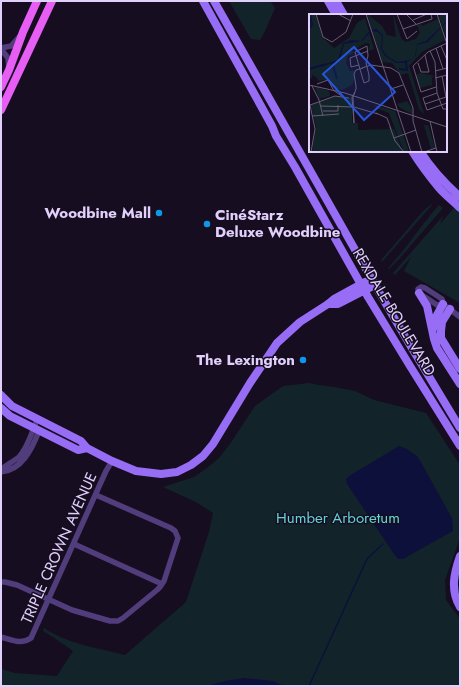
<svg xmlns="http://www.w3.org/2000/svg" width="461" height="687" viewBox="0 0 461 687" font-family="Jost,sans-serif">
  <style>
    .green { fill: #12242a }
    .water { fill: #0c103b }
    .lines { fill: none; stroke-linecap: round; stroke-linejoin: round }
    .stream { stroke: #0c103b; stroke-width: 1.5 }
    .street { stroke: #513c7c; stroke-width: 5.5 }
    .secondary { stroke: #976df6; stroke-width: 8 }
    .primary { stroke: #e75ef5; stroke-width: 8 }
    .poi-dot { fill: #0e97ea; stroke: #160e20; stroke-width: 1.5 }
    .labels { text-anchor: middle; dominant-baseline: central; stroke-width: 3; stroke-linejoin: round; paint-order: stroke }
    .poi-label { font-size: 15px; font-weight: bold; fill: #e2d0fc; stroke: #160e20; text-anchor: end }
    .street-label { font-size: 15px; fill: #e2d0fc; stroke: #160e20 }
    .park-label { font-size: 15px; fill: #61d4d7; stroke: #160e20 }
    .inset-river { fill: none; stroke: #0c103b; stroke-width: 2 }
    .inset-road { fill: none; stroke: #685c78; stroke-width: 1 }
    .view { fill: #2754da; fill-opacity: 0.15; stroke: #2754da; stroke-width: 2 }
    .inset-edge { fill: none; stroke: #e2d0fc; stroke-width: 2 }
  </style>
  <rect width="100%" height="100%" fill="#160e20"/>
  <path class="green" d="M229,1H270L275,8L265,31L260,40L251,39Z
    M460,201V303L404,271L411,257L395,275L393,273L443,216L440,224Z
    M432,204V205L382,262L381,260L424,210Z
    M439,205L443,208L400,258L389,269L388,268C407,248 421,225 439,205Z
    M309,383L318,385L334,387L355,391L374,400L426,413L460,465V538L445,580L446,600L460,619V686H1V669L15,673L57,676L73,651L53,637L43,631L44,628C68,644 97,648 125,655L186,602L209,532L213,513L196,502L163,487L194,477L207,468L219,458L230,444L255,406L283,386Z"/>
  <path class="water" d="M399,446L407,449L418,457L452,518L453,531L403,559H398L394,554L347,484L346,479L349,476Z
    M244,678L273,681L284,686H207L225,681Z"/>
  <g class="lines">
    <path class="stream" d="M309,686L367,559L383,544"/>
    <path class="street" d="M1,48L11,46L19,37
      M1,49L8,58L9,68
      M443,304L442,299L425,288L421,287L418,289L419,293L437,305L443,304L460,317
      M1,470C5,465 13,462 19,457C28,447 32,432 37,420
      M1,472C22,470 32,449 39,431
      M74,544L162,584
      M1,582H5L17,585L72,610L110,621H118L123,618L157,590L160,587L164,581L178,538L175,531L171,528L96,495
      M1,637C12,640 21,645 31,638L106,471L112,461"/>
    <path class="secondary" d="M203,1L272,126L276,136L295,167L368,297L410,366L460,446
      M214,1L379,292L410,345L460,428
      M328,1L336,15
      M336,1L344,15
      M412,151C420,164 429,176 439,188C445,195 453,201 460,208
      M420,151C432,170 443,182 460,197
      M419,293L427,306L434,339L437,348L460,384
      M328,304H338L375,285
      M450,309L442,322L441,331V338L460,369
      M433,329L436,317L443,304
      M1,395L12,406L81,441L87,448L112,461L136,471L161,474L177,472L191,465L203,456L213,444L250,383L277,343L300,322L328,304L334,299L365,282
      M1,408L10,416L78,450L87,448
      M460,556C454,573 450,590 460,607"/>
    <path class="primary" d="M1,87L9,70L23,32L37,1
      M1,110L52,1"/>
  </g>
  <g class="poi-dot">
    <circle cx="159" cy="213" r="4"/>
    <circle cx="207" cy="224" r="4"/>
    <circle cx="303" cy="360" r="4"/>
  </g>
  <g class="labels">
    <g class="poi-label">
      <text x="151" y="213">Woodbine Mall</text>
      <text x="215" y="215" text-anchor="start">CinéStarz<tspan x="215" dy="17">Deluxe Woodbine</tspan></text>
      <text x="295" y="360">The Lexington</text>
    </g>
    <g class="street-label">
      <text transform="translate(394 312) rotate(59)">REXDALE BOULEVARD</text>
      <text transform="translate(59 548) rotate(-66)">TRIPLE CROWN AVENUE</text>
    </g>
    <g class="park-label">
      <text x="338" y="518">Humber Arboretum</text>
    </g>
  </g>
  <g transform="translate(309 14)">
    <rect width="138" height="138" fill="#160e20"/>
    <path d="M0,0H6L14,24L25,34L40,24L48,9L56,4L65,35L59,37L61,30L57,29L42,37L45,39L38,42L37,49L41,57L46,56L44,70L39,73L33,76L25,74L20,65L10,67L7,63L3,61V65L0,62ZM58,0L73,12L78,21L87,23L84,0L92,24L96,28L107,25L111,19L108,11L112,10L113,12L129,5L136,26L113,38L100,52L115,100L110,95L99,59L92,61L83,49L73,48ZM133,0H138V25L130,3ZM111,59L126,62L123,63V73L122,71L111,74L107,61ZM6,73L20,77L21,82L10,85ZM26,82L43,84V109H49V116L85,115L94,138H3L7,113L2,91ZM98,87L103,95V100L90,93L88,90ZM66,91L86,97L100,138H95L80,99L67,94ZM115,111H119L126,134L122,135Z" fill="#12242a"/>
    <path d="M138,7L119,28L108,31L107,42L97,49H87L76,42L72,35L73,23L69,18L63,17L53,27L35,30L31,45L27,49L14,51L29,46L34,29L42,26L52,27L61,16L68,15L74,22L73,35L78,42L88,48L100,46L106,43L108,30L117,27Z" fill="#0c103b"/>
    <path class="inset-river" d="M1,0L3,11L1,14M24,51L28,65M0,55L14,51M0,55L18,50M90,55L98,56L97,49"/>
    <path class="inset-road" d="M7,0L14,23L23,28L37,18L44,0M29,0L42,7M57,0L102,138M88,0L98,25L108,17M97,0L107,10M128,0L138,30M104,6L118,0M94,15L123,5L122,0M58,32L59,42L57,49L60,61V67L55,69L46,38ZM132,32L138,46M127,34L134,55M121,37L126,48L128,79L134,95H138M109,49L112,58H120L116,41M50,51L42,53L41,44L59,37M53,54L62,51L82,54L90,59L104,94V107L113,138M126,57L138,54M126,64L138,61M8,70L19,66L25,77M0,71L36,79L138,113M3,72L10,86M127,73L112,78L104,52L119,38L138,29M82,75L94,71M24,76L37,85M46,78L43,83L45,109L44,83L47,75V72L45,60L47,56L54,54M128,79L114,84L118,96L138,89M10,86L14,102M116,90L137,83L133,62M12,92L45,93L69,100M14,97H29V91M67,99L78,104L82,115M3,102L30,100M121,107L128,138M81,113L86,127L95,138M85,124L107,116M2,138L6,115L1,91L26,82L40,84M115,138L127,134"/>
    <path class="view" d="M45,33L86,78L55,106L14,60Z"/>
    <rect width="138" height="138" class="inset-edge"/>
  </g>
  <rect width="461" height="687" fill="none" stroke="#e2d0fc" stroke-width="4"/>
</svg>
